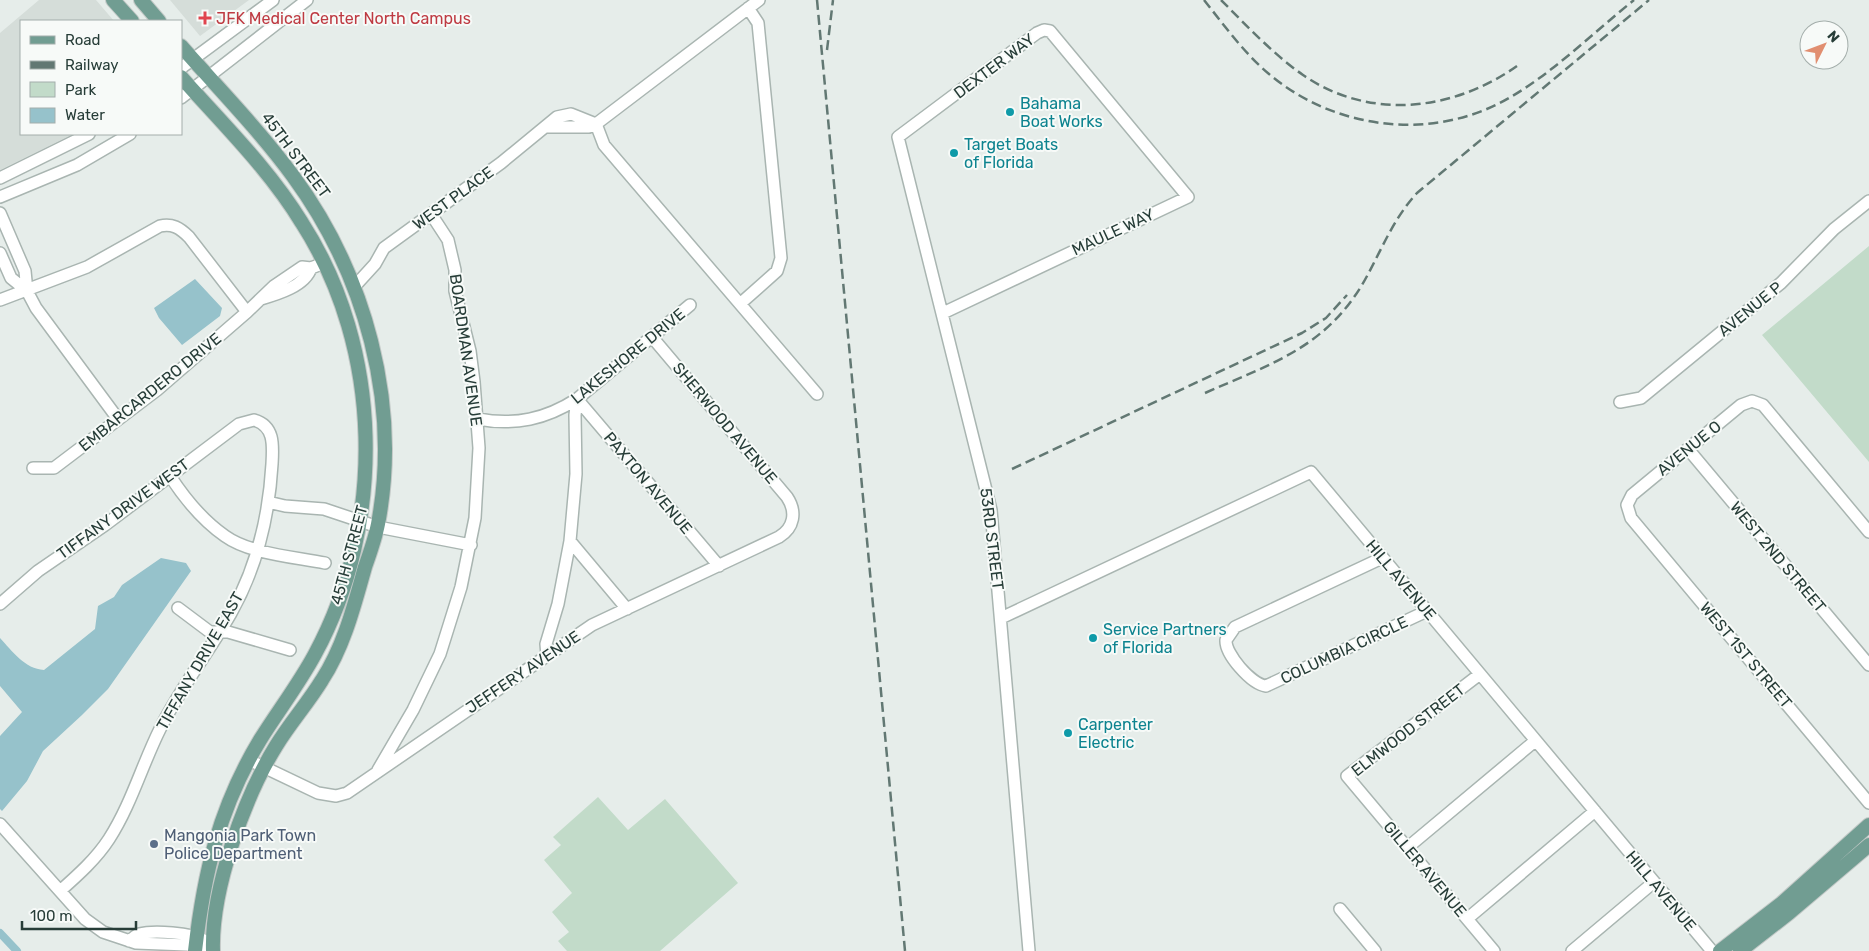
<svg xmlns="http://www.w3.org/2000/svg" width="1869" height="951" viewBox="0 0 1869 951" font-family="Rubik,sans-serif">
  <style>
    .built { fill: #d5ddd9 }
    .green { fill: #c2dbc9 }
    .water { fill: #96c2cb }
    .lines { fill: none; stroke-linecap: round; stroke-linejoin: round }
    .canal { stroke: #96c2cb; stroke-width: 8 }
    .minor-casing { stroke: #a9b5b1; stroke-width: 14 }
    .major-casing { stroke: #c3c9c7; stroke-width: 16 }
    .minor { stroke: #fff; stroke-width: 11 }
    .major { stroke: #719d92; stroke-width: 14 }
    .rail { stroke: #627873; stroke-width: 2.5; stroke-dasharray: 10 5; stroke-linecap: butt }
    .health-dot { fill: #e0444e; stroke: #f7faf8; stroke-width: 2 }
    .culture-dot { fill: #0f9aa8; stroke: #f7faf8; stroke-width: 2 }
    .service-dot { fill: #5c6f8a; stroke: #f7faf8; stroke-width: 2 }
    .labels { text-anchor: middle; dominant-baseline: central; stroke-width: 4; stroke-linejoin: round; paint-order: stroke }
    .health-label { font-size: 16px; fill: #be3a42; stroke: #f7faf8; text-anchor: start }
    .street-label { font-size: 16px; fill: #273d38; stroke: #f7faf8 }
    .culture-label { font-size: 16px; fill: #0d838f; stroke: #f7faf8; text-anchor: start }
    .service-label { font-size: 16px; fill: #4e5e75; stroke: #f7faf8; text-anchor: start }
  </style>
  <rect width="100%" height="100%" fill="#e6edea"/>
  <path class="built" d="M39,0H96L114,21H21V134H73L0,170V33Z
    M170,0H249L200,36Z"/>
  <path class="green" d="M1869,246V462L1762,335Z
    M598,797L628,830L665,799L738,883L660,951H567L558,941L569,932L552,912L572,893L544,860L561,845L553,837Z"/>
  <path class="water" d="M195,279L222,308L220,316L182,345L159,318L154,308Z
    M161,558L186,563L191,571L108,689L82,715L43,751L27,781L2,811L0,809V736L22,712L0,686V638C12,651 25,669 44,670L95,629L98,606L114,597L122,585Z"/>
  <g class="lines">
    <path class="canal" d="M0,933L17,951"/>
    <defs>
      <path id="minor" d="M181,68L273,0
        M181,98L307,0
        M596,124L604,145L817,394
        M546,127H589L596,124L759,0
        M0,178L89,134
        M0,197L77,165L130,134
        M0,213L25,271L27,291
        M0,253L11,278L27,291L36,308L118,419
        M354,287L375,264L384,248L501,163L557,117L571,114L596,124
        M261,299C278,294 305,286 311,268
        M0,300L87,267L160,226C172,223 180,228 189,237L247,312
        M741,303L777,271L781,258L758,23L748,8
        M943,313L1188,197L1050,31L1044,30L1037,33L898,137L991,510L1029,951
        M577,399L719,566
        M1620,402L1641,398L1781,283L1834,229L1869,201
        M478,419C515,426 546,419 577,399L690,305
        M1688,449L1869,665
        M33,468H54L157,390L247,312L274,286L302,267L311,268L324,263
        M170,476C185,499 202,520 225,536C250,554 295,557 325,563
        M268,502L285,506L324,509L378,527L471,545
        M1869,532L1763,405L1752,401L1741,405L1632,495L1627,505L1631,518L1869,803
        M570,541L627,609
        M1382,558L1235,627L1226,640C1225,654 1251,684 1266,686L1427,611
        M0,604L38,571L105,525L239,424L254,420C275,426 273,446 272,464C269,516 257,567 231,613C209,652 180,688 160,729C142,765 131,805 109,839C96,859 78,875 60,891
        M178,608L210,632H228L290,650
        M1001,618L1311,472L1712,951
        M547,656L546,644L558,604L570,541L576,474L575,415L577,399
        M1480,674L1347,776L1494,951
        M249,760L318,793L336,796L347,793L592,625L779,537C794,528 797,512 787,497L652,337
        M378,770L413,710L440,654L461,587L475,518L479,448L474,382L470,351L455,291V270L448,240L431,214
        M0,824L85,919L103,932L136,943L212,946
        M1407,848L1535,741
        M1340,909L1375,951
        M1467,919L1595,811
        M129,941C132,939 136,935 139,934C154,930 191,933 204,940
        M1572,951L1654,882"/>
      <path id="major" d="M113,0L132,21
        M141,0L159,21
        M181,46C219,89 259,130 293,176C365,274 401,403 378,524C375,539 370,553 365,567C354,606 344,646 322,680C308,703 290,723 276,746C244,798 211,890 213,951
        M181,77C223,124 269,169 302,223C383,349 386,523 315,654C299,684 278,711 260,740C219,808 204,873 195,951
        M1720,951L1782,903L1869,825
        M1740,951L1789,913L1869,845"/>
    </defs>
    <use href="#minor" class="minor-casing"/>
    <use href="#major" class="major-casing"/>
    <use href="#minor" class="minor"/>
    <use href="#major" class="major"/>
    <path class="rail" d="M817,0L905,951
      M1204,0C1224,25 1244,53 1269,74C1335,130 1433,142 1509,98C1554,72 1593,33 1634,0
      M1221,0C1246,25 1273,54 1303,75C1370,121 1453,111 1517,66
      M827,50L833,0
      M1205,393C1270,364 1323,349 1362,285C1380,254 1392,220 1417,193L1649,0
      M1012,469L1302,333L1326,318L1347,295"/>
  </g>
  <path class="health-dot" d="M202.5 10.5h5v5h5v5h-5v5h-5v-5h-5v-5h5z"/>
  <g class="culture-dot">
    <circle cx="1010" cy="112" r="5"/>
    <circle cx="954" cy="153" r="5"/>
    <circle cx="1093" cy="638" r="5"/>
    <circle cx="1068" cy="733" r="5"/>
  </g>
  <circle class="service-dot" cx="154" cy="844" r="5"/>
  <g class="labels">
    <g class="health-label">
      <text x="216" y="18">JFK Medical Center North Campus</text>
    </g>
    <g class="street-label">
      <text transform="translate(994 66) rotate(-37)">DEXTER WAY</text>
      <text transform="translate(296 155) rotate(53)">45TH STREET</text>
      <text transform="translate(453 198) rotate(-36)">WEST PLACE</text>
      <text transform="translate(1113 232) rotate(-25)">MAULE WAY</text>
      <text transform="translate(1750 309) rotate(-39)">AVENUE P</text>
      <text transform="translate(466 350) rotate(82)">BOARDMAN AVENUE</text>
      <text transform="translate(628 356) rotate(-39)">LAKESHORE DRIVE</text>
      <text transform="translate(150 392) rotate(-39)">EMBARCARDERO DRIVE</text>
      <text transform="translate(725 423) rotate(50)">SHERWOOD AVENUE</text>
      <text transform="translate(1689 448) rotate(-39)">AVENUE O</text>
      <text transform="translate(648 483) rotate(50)">PAXTON AVENUE</text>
      <text transform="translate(123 509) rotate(-36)">TIFFANY DRIVE WEST</text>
      <text transform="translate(992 539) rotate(83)">53RD STREET</text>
      <text transform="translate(349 555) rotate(-75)">45TH STREET</text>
      <text transform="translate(1778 557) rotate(50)">WEST 2ND STREET</text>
      <text transform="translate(1401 580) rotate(50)">HILL AVENUE</text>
      <text transform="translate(1344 650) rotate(-25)">COLUMBIA CIRCLE</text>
      <text transform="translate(1746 655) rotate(50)">WEST 1ST STREET</text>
      <text transform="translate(200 661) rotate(-60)">TIFFANY DRIVE EAST</text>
      <text transform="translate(523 672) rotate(-34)">JEFFERY AVENUE</text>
      <text transform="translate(1408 730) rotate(-38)">ELMWOOD STREET</text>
      <text transform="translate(1425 869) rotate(50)">GILLER AVENUE</text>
      <text transform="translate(1661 891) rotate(50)">HILL AVENUE</text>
    </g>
    <g class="culture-label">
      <text x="1020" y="103">Bahama<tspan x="1020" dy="18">Boat Works</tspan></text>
      <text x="964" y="144">Target Boats<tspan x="964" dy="18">of Florida</tspan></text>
      <text x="1103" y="629">Service Partners<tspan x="1103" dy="18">of Florida</tspan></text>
      <text x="1078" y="724">Carpenter<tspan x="1078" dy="18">Electric</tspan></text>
    </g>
    <g class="service-label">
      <text x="164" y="835">Mangonia Park Town<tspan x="164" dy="18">Police Department</tspan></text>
    </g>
  </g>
  <rect x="20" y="20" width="162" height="115" fill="#f7faf8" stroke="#a4aeab"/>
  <rect x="30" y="36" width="25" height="8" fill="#719d92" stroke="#a4aeab"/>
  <text x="65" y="45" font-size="15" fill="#273d38">Road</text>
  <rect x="30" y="61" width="25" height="8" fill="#627873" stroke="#a4aeab"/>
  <text x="65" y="70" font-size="15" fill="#273d38">Railway</text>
  <rect x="30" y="82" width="25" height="15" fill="#c2dbc9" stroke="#a4aeab"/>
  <text x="65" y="95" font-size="15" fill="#273d38">Park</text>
  <rect x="30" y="108" width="25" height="15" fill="#96c2cb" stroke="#a4aeab"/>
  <text x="65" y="120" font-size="15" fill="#273d38">Water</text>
  <g transform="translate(1824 45) rotate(48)"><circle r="24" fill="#f7faf8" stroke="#a4aeab"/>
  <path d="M0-4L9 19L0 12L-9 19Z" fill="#e18e70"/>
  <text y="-8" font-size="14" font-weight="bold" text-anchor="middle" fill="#273d38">N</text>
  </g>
  <path d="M22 921v8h114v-8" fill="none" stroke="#273d38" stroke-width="2.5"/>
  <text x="30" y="921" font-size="15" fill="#273d38" stroke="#f7faf8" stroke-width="4" paint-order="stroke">100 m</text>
</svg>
